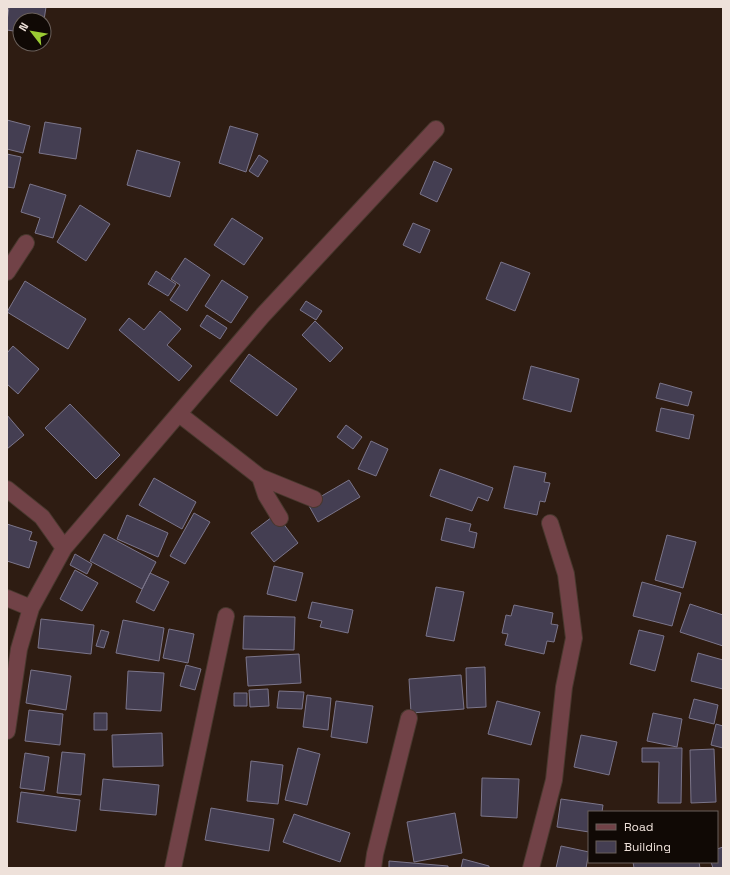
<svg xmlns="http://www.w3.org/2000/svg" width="730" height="875" viewBox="0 0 730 875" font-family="'Space Grotesk',sans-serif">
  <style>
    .building { fill: #443e52; stroke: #7b758a }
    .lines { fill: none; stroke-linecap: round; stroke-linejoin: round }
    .minor-casing { stroke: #49382e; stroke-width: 18 }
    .minor { stroke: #714247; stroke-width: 16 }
  </style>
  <rect width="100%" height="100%" fill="#2e1c12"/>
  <path class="building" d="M9,7H46L44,20H20V32L7,30V21Z
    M7,120L30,126L23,153L7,149Z
    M45,122L81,128L76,159L39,153Z
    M230,126L258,134L246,172L219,163Z
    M137,150L180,162L170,197L127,185Z
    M7,154L21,157L14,188L7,187Z
    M259,155L268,161L258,177L249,171Z
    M434,161L452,169L437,202L420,194Z
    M30,184L66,195L53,238L35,233L40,218L21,212Z
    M80,205L110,224L86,261L57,242Z
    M232,218L263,238L244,265L214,245Z
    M413,223L430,230L420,253L403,245Z
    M185,258L210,275L187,311L170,300L180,285L171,279Z
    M501,262L530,273L515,311L486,299Z
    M156,271L176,284L168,296L148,284Z
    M222,280L248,297L231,323L205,306Z
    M25,281L86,319L68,349L7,312Z
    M306,301L322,311L316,320L300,310Z
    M160,311L181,329L167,345L192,366L179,381L119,330L129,318L144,330Z
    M207,315L227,328L220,339L200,326Z
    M315,321L343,348L330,362L302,335Z
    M13,346L39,369L18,394L7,384V353Z
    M249,354L297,389L277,416L230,381Z
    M531,366L579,379L571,412L523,399Z
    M660,383L692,392L688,406L656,398Z
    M70,404L120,455L96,479L45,428Z
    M661,408L694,415L689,439L656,431Z
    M7,415L24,435L7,449Z
    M346,425L362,437L353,449L337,437Z
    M371,441L388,449L376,476L358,469Z
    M514,466L546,473L544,482L550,483L545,502L540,501L537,515L504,508Z
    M440,469L493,488L488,501L478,497L472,511L430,496Z
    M154,478L196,502L182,529L139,505Z
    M349,480L360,497L318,522L308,504Z
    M194,513L210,522L185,564L170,556Z
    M276,514L298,543L274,562L251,533Z
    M127,515L168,533L158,557L117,539Z
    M446,518L471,524L469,531L477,533L474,548L441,540Z
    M7,524L32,532L29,540L37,542L29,568L7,561Z
    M104,534L156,562L142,589L90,561Z
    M667,535L696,542L683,588L655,580Z
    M75,554L92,564L87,574L70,565Z
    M274,566L303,573L296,601L267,594Z
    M75,570L98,583L82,611L60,599Z
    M150,573L169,582L154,611L136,602Z
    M642,582L681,593L672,626L633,616Z
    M436,587L464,592L454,641L426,636Z
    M312,602L353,610L348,633L320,627L322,621L308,618Z
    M690,604L723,615V646L680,632Z
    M514,605L553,613L551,624L558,625L554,642L547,641L544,654L505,645L508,634L502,633L506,615L511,616Z
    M244,616L295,617L294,650L243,649Z
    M41,619L94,625L91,654L38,648Z
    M123,620L164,628L159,661L116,653Z
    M169,629L194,634L188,663L163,658Z
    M101,630L109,632L104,648L96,646Z
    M639,630L664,636L655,671L630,664Z
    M698,653L723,660V689L691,681Z
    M299,654L301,683L248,686L246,657Z
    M186,665L201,669L195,690L180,686Z
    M485,667L486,707L467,708L466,668Z
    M31,670L71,676L66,710L26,703Z
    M128,671L164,673L161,711L126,709Z
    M461,675L464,709L411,713L409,679Z
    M268,689L269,706L250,707L249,690Z
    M279,691L304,692L302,709L277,708Z
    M234,693H247V706H234Z
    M307,695L331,698L328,730L303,727Z
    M694,699L718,705L714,724L689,718Z
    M336,701L373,706L367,743L331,737Z
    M497,701L540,712L531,745L488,734Z
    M29,710L63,714L60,745L25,741Z
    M94,713H107V730H94Z
    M653,713L682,719L677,747L647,741Z
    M716,724L723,726V748L711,745Z
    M162,733L163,766L113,767L112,735Z
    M581,735L617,742L609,775L574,767Z
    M298,748L320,754L307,805L285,800Z
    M642,748H682L681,803H658L659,762H642Z
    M714,749L716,802L691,803L690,750Z
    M62,752L85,754L81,795L57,793Z
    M25,753L49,757L44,791L20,788Z
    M251,761L283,765L278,804L247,801Z
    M482,778L519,779L517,818L481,816Z
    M103,779L159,785L156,815L100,810Z
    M21,792L80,800L76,831L17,822Z
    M561,799L603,805L602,812H589V832L557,827Z
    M211,808L274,819L269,851L205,840Z
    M455,813L462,853L414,862L407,822Z
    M294,814L350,833L340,862L283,842Z
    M561,846L589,852L586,868H556Z
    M723,847V868H713L711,862H717V849Z
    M463,859L489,866V868H461Z
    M389,861L448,866V868H389Z
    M633,862H699L700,868H634Z"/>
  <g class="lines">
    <defs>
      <path id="minor" d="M7,272L26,243
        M179,414L260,477L314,499
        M260,477L266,495L280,518
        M7,489L42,517L64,548
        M7,598L31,608
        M7,731L19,649L31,608L64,548L263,315L436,129
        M173,868L226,616
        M373,868L375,854L409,718
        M531,868L554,780L564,687L574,638L566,574L550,523"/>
    </defs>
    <use href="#minor" class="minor-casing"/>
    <use href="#minor" class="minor"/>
  </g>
  <rect width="730" height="875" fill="none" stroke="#eee1da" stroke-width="16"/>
  <rect x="588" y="811" width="130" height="52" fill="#100905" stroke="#695f5a"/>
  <rect x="596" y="824" width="20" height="6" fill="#714247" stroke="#695f5a"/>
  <text x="624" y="831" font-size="12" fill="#eee1da">Road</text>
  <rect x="596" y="841" width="20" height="12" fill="#443e52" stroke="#695f5a"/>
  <text x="624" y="851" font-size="12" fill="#eee1da">Building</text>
  <g transform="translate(32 32) rotate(301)"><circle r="19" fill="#100905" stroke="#695f5a"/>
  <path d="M0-3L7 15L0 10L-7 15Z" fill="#9bcb33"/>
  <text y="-6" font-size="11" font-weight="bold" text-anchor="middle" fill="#eee1da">N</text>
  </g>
</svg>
